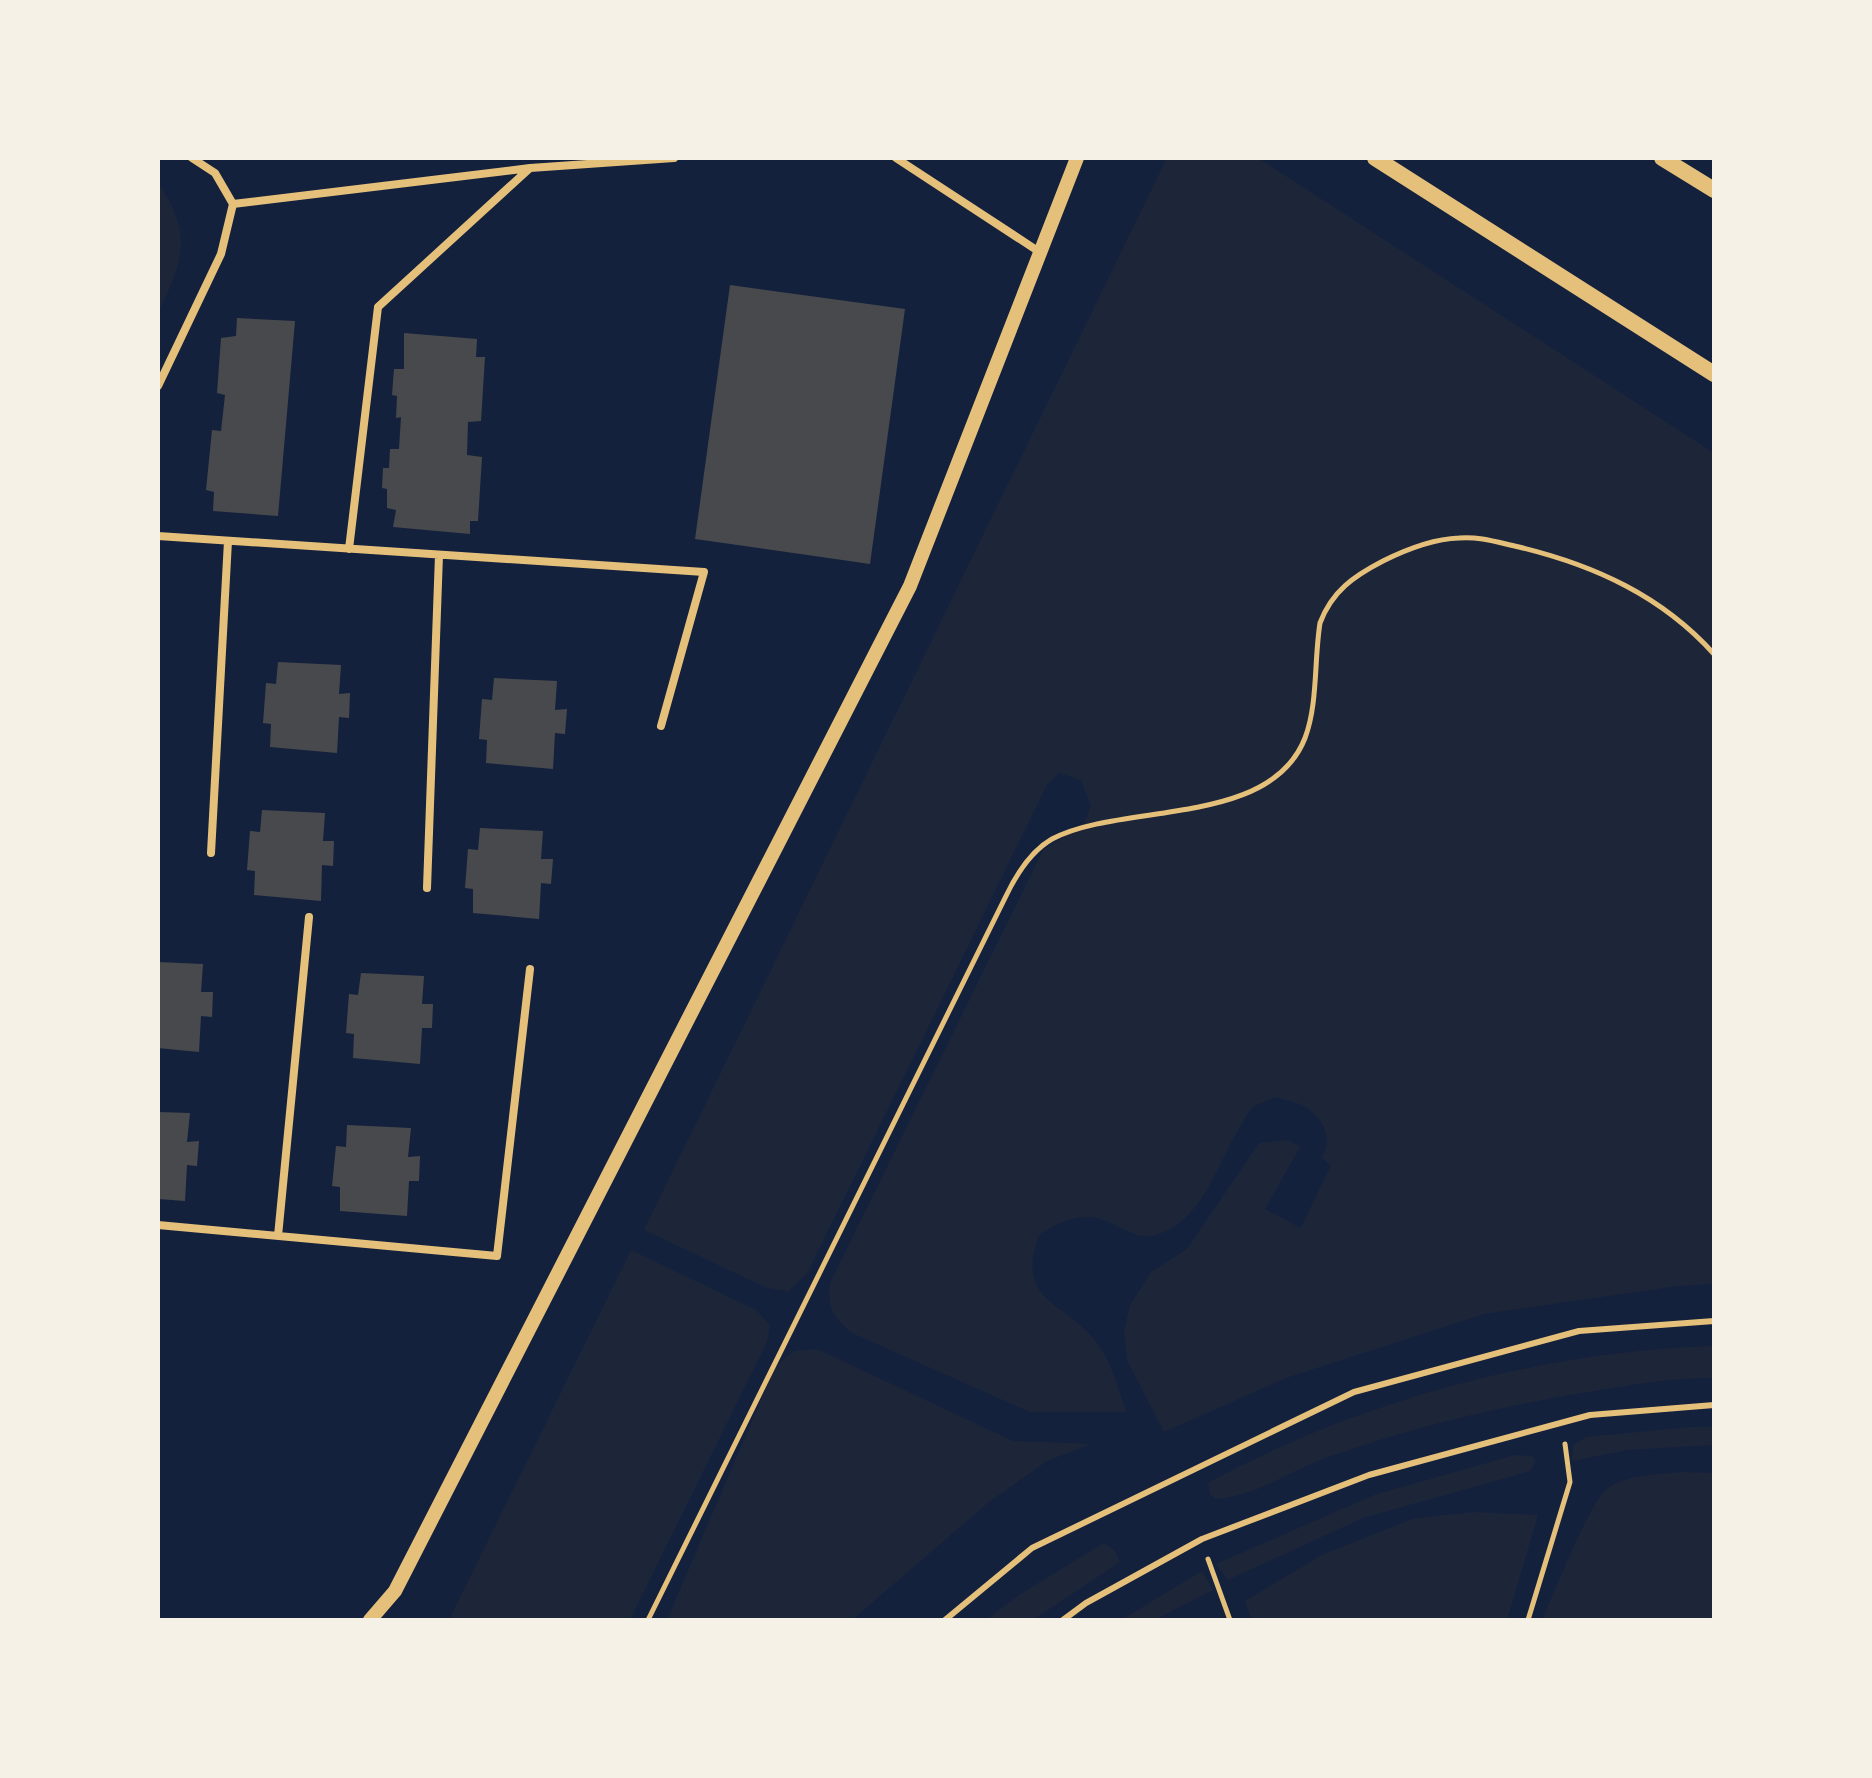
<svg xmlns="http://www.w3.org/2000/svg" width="1872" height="1778" viewBox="0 0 1872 1778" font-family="'Noto Sans',sans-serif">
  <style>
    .green { fill: #1d2539 }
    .building { fill: #48494c }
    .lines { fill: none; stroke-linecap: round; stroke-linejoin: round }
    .path { stroke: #e5c07b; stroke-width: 5 }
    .service { stroke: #e5c07b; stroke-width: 6 }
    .minor { stroke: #e5c07b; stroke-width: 8 }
    .tertiary { stroke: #e5c07b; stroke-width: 14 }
    .secondary { stroke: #e5c07b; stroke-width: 16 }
  </style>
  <rect width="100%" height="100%" fill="#14213d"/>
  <path class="green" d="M1167,158H1258L1714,453V1284L1678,1286L1484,1314L1286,1378L1164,1432L1127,1360L1124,1332L1130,1305L1151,1272L1187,1249L1259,1143L1288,1140L1300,1147L1265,1209L1301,1228L1331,1165L1321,1158C1333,1141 1325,1120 1307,1108C1299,1102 1284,1100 1274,1097C1268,1101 1258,1103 1252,1108C1247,1113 1243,1123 1239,1129C1218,1163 1204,1215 1164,1232C1119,1252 1109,1187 1039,1235C1014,1303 1066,1301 1097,1343C1112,1363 1118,1388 1126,1412H1030L852,1333C833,1317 827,1308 830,1283L1043,850L1084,824L1091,806L1081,780L1059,773L1047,785L808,1272L789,1291L767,1288L644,1230Z
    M158,182C192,234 185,259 158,312Z
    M631,1250L756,1310L770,1325L767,1342L630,1620H449Z
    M1714,1346V1378C1669,1377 1626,1386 1582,1393C1498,1407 1414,1427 1334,1455C1294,1468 1258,1496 1215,1499L1210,1494L1208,1483C1358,1401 1543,1351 1714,1346Z
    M817,1349L1013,1441L1091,1444L1047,1461L989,1502L852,1620H667L775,1367L794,1351Z
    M1690,1427H1714V1445L1627,1450L1572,1461L1573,1445L1586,1437Z
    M1515,1455L1532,1456L1535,1461L1530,1471L1363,1518L1228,1580L1216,1564L1374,1495Z
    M1680,1472L1714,1473V1620H1542C1553,1595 1590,1501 1608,1488C1628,1474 1657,1475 1680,1472Z
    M1472,1512L1538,1515L1507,1620H1252L1245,1601L1322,1555L1412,1519Z
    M1104,1543L1115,1551L1120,1562L1033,1620H986L1022,1593Z
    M1202,1571L1213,1590L1154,1620H1121Z"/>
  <path class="building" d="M730,285L905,309L870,564L695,539Z
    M237,318L295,321L278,516L213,511L214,492L206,490L212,430L221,431L225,395L217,393L221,338L236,336Z
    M404,333L477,339L476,357H485L481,421L468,422L467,455L482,457L478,521H470V534L393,527L396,510L387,508V489L382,488L383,468H389L390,449H399L401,417L396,418L397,396L392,395L394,369H404Z
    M278,662L341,665L339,694L350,693L349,718L339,717L337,753L270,747L271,724L263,723L266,683L276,684Z
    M494,678L557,681L555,710L567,709L565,734L555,733L553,769L486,763L487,740L479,739L482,699L492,700Z
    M262,810L325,813L323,841H334L333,866L322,865L321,901L254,895L255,871L247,870L250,831L260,832Z
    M480,828L543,831L541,859H553L551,884L541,883L539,919L473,913V889L465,888L468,849L478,850Z
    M158,962L203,964L201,992H213L212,1017L201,1016L199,1052L158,1048Z
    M361,973L424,976L422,1004H433L432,1028H422L420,1064L353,1058L354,1034L346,1033L349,994L358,995Z
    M158,1112L190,1113L187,1142L199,1141L197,1166L187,1165L185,1201L158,1199Z
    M347,1125L411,1128L408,1157L420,1156L419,1181H409L407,1216L340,1211V1187L332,1186L336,1146L346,1147Z"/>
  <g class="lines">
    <path class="path" d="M1208,1559L1230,1620
      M648,1620L1006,896C1016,875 1031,851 1052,839C1122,802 1270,828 1305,738C1318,704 1314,660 1320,623C1332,591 1354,576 1383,561C1407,549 1432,539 1459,538C1479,536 1500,543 1519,547C1594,565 1662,596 1714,654
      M1528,1620L1570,1482L1565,1444"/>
    <path class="service" d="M945,1620L1032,1548L1354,1392L1579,1331L1714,1321
      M1063,1620L1086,1603L1202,1539L1369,1475L1590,1415L1714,1405"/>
    <path class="minor" d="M896,158L1038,251
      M233,204L530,168
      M158,386L221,254L233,204L215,173L192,158
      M158,536L704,572L661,726
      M349,549L378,307L530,168L674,158
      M211,853L228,541
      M427,888L439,555
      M158,1225L497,1256L530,969
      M278,1236L309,917"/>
    <path class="tertiary" d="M370,1620L395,1591L910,586L1077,158"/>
    <path class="secondary" d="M1375,158L1714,374
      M1662,158L1714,190"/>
  </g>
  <rect width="1872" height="1778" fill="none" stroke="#f6f1e7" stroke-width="320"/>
</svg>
